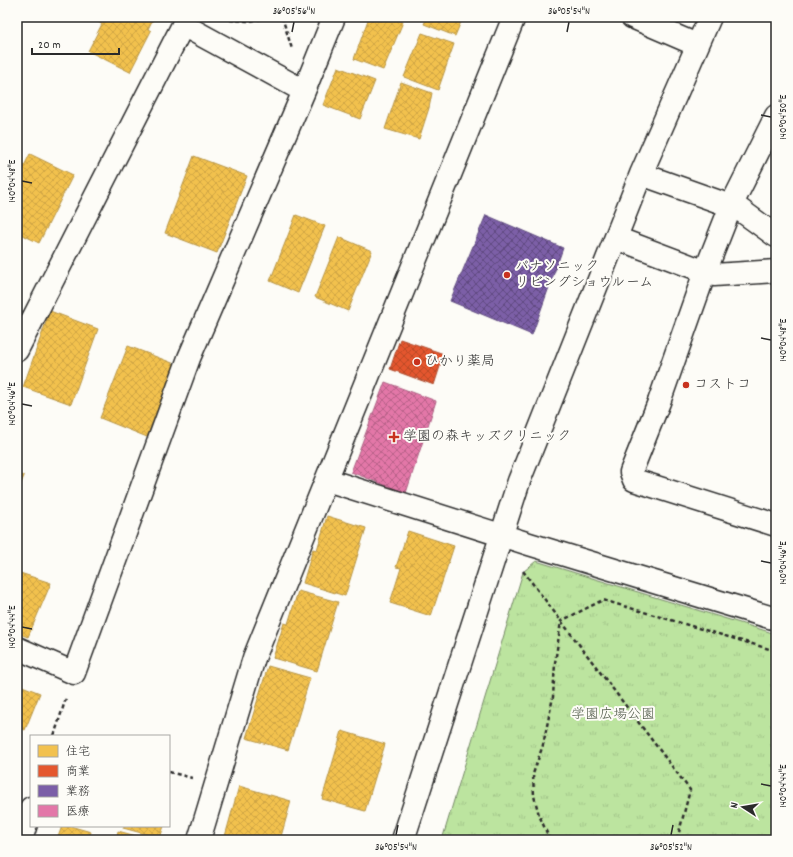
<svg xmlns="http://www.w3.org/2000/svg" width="793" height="857" viewBox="0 0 793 857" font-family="Dekko,'Klee One',sans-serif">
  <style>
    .park { fill: url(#park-tufts); stroke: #748865 }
    .homes { fill: url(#homes-cross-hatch); stroke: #b69444 }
    .shops { fill: url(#shops-cross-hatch); stroke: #ac4a2d }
    .offices { fill: url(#offices-cross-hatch); stroke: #634f82 }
    .health { fill: url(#health-cross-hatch); stroke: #ac6082 }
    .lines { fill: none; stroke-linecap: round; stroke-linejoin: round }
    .minor-casing { stroke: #2b2b2b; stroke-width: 25 }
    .path { stroke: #2b2b2b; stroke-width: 2.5; stroke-dasharray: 4 3; stroke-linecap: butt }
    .minor { stroke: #fdfcf7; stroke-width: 22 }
    .ticks { fill: none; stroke: #2b2b2b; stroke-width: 1.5 }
    .poi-dot { fill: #c8321e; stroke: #fdfcf7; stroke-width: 1.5 }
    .labels { text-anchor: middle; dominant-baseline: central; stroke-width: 4; stroke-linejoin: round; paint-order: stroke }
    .poi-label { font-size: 14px; fill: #2b2b2b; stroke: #fdfcf7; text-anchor: start }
    .park-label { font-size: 14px; fill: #4f5948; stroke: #fdfcf7 }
    .neatline { fill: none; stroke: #2b2b2b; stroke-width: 1.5 }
    .ticks-label { font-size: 10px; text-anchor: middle; fill: #2b2b2b }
  </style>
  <defs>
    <pattern id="park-tufts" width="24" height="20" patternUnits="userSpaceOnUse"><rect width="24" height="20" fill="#bce49f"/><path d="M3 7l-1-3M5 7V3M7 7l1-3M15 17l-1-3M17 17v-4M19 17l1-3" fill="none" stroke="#a2c489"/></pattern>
    <pattern id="homes-cross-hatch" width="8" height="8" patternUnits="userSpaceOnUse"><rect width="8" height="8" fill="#f2c14e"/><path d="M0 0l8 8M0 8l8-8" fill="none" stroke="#d0a644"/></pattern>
    <pattern id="shops-cross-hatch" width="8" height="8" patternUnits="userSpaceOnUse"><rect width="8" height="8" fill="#e4572e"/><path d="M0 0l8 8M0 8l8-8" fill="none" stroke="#b94827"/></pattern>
    <pattern id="offices-cross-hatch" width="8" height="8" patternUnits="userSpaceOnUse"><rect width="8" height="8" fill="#7b5ea7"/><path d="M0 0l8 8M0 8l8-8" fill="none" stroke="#604a80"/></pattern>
    <pattern id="health-cross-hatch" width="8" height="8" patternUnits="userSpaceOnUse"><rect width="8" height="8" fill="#e377a8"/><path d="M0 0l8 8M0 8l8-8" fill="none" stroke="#b86289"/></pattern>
  </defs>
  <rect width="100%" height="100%" fill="#fdfcf7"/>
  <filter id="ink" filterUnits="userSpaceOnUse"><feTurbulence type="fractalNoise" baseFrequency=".025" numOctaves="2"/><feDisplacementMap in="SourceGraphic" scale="8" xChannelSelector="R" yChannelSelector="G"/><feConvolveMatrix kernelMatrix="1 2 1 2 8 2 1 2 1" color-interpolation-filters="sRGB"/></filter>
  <g filter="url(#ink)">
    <path class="park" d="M536,561L776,634V840H442L523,572Z"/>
    <path class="homes" d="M101,17H154L148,29L151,31L130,72L88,51L102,24L98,22Z
      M369,17H390L403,22L383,70L354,59Z
      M427,17H463L455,36L424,24Z
      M422,33L454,44L438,90L404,77Z
      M338,67L375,81L360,119L323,105Z
      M401,82L432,93L429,108L419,139L385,129Z
      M30,154L73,175L39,243L17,232V180Z
      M194,156L247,176L217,253L165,233Z
      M296,215L325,226L298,293L270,281Z
      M339,237L372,251L348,311L315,297Z
      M50,311L98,329L71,404L23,387Z
      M128,346L175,364L147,437L100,418Z
      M17,473L24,476L17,493Z
      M327,516L366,528L345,596L303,583L313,549L317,550Z
      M408,531L454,546L431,616L390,603L401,568L396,567Z
      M17,572L51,583L28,637L17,633Z
      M298,591L338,602L317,671L273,658L284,623L288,624Z
      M268,666L310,678L288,750L246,738Z
      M17,684L40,693L25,730L17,727Z
      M342,731L385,744L365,811L322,799Z
      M239,786L291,801L280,840H224Z
      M62,826H70L91,832L89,840H57Z
      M124,826H164L160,838L123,828Z
      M118,831L151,840H116Z"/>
    <path class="shops" d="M400,339L444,354L434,385L390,369Z"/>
    <path class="offices" d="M486,215L563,248L532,335L450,301Z"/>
    <path class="health" d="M385,382L436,401L406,493L351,472Z"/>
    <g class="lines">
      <defs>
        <path id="minor" d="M632,17L697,45
          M776,116L731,206L705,272L659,402L631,472L634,480L776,525
          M641,174L731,206L739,209L776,236
          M616,238L714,275L776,271
          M17,350L183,25L304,91
          M327,480L529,544L776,619
          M17,648L74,673L189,358L304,91L334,17
          M21,840L31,808
          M199,840L254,658L514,17
          M403,840L519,481L641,174L710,17"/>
      </defs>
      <use href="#minor" class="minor-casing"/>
      <path class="path" d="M282,17L292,49
        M230,20L250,21L270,17
        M523,571L690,790L677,840
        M54,736L66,698
        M169,772L192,778
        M550,840L539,815L534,796L533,774L543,745L553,697L555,663L561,621L603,600L776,651"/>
      <use href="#minor" class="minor"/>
    </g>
  </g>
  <path class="ticks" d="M292,32L294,22M567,32L569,22M761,115L771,117M22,181L32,183M761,338L771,340M22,404L32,406M761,561L771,563M22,627L32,629M761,784L771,786M396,835L398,825M671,835L673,825"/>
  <g class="poi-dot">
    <circle cx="507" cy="275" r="4"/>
    <circle cx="417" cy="362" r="4"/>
    <circle cx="686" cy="385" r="4"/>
    <path d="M392 431h4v4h4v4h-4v4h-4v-4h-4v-4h4z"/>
  </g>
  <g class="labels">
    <g class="poi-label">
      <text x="515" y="267">パナソニック<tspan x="515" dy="16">リビングショウルーム</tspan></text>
      <text x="425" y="362">ひかり薬局</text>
      <text x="694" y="385">コストコ</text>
      <text x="403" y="437">学園の森キッズクリニック</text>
    </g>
    <g class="park-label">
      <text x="613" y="715">学園広場公園</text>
    </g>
  </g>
  <rect width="793" height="857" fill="none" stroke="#fdfcf7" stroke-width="44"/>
  <rect x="30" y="735" width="140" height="92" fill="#fdfcf7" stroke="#a9a8a5"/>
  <rect x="38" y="745" width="20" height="12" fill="#f2c14e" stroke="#a9a8a5"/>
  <text x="66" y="755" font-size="12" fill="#2b2b2b">住宅</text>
  <rect x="38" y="765" width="20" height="12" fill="#e4572e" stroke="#a9a8a5"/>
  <text x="66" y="775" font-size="12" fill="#2b2b2b">商業</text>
  <rect x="38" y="785" width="20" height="12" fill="#7b5ea7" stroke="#a9a8a5"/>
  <text x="66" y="795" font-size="12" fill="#2b2b2b">業務</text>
  <rect x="38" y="805" width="20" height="12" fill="#e377a8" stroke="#a9a8a5"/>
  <text x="66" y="815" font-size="12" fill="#2b2b2b">医療</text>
  <g transform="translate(743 807) rotate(282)" stroke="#fdfcf7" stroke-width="3" paint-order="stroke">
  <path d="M0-3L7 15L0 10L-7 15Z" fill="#2b2b2b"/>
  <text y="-6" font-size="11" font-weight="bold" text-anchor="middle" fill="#2b2b2b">N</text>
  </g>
  <path d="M32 48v6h87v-6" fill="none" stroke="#2b2b2b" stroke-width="2"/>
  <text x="38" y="48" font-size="12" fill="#2b2b2b" stroke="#fdfcf7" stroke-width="3" paint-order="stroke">20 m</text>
  <rect x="22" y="22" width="749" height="813" class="neatline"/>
  <g class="ticks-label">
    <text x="294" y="14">36°05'56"N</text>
    <text x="569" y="14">36°05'54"N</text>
    <text transform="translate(782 117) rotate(-90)" y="4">140°04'50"E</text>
    <text transform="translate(11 181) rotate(-90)" y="4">140°04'48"E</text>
    <text transform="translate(782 340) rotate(-90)" y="4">140°04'48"E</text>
    <text transform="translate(11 404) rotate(-90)" y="4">140°04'46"E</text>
    <text transform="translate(782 563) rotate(-90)" y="4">140°04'46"E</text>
    <text transform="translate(11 627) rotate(-90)" y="4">140°04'44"E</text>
    <text transform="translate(782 786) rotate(-90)" y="4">140°04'44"E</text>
    <text x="396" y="850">36°05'54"N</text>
    <text x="671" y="850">36°05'52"N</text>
  </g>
</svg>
